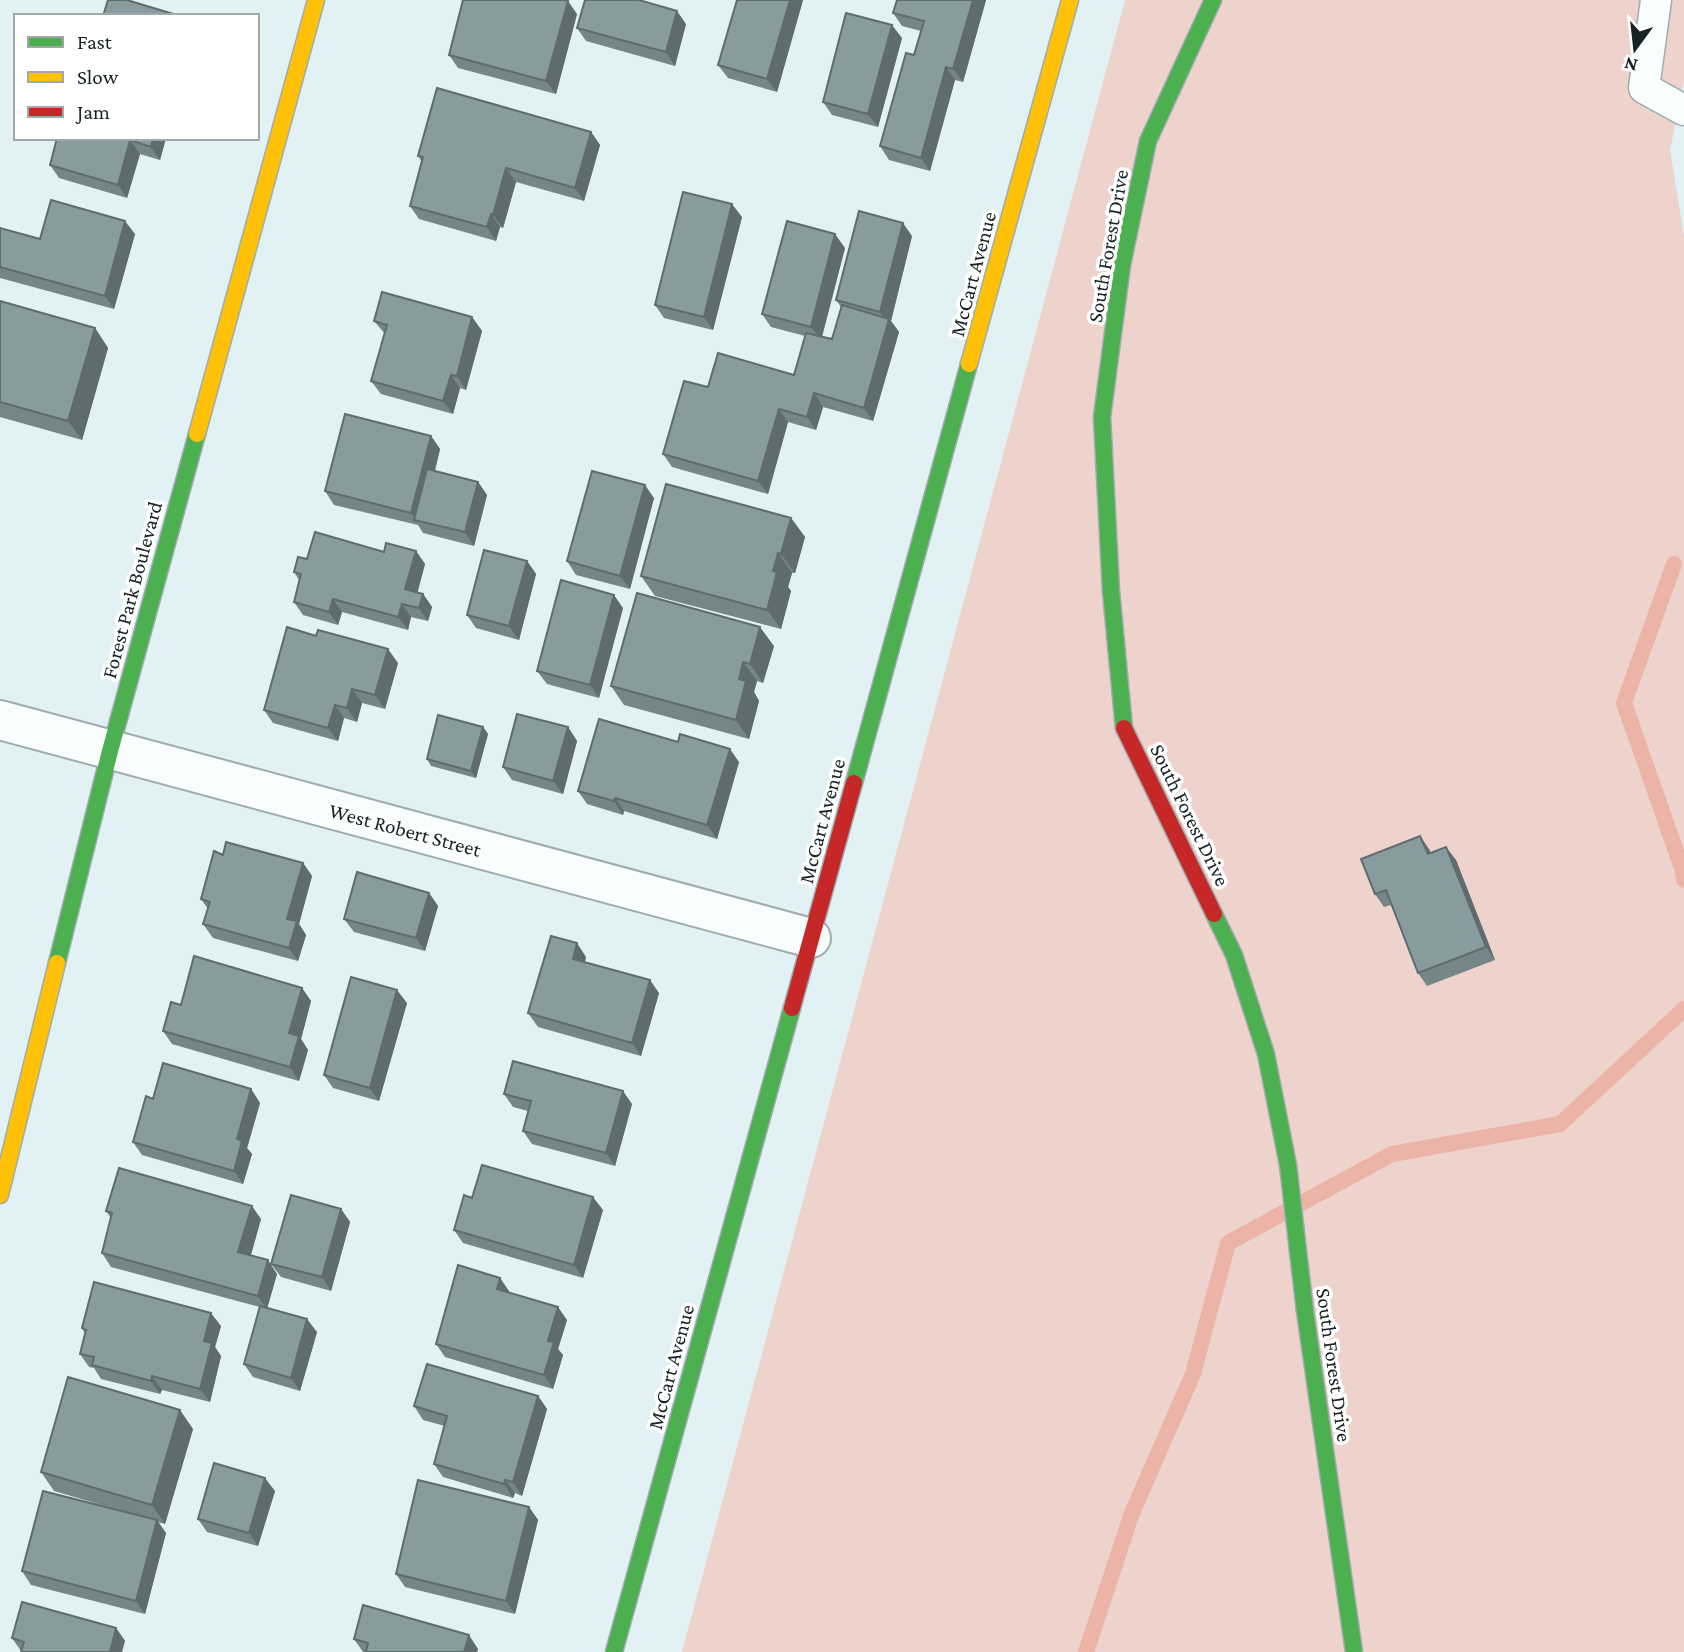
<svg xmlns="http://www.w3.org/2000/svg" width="1684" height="1652" viewBox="0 0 1684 1652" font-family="'Crimson Pro',serif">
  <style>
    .green { fill: #edd3cc }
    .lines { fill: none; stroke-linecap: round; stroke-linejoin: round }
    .stream { stroke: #ecb4a6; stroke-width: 16 }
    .lane-casing { stroke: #9facae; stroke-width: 33 }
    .street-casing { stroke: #9facae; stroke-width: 42 }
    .fast-casing { stroke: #9facae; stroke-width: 19 }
    .slow-casing { stroke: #9facae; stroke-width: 19 }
    .jam-casing { stroke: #9facae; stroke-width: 19 }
    .lane { stroke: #fafdfd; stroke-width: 30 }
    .street { stroke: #fafdfd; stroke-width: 38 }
    .fast { stroke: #4caf50; stroke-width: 16 }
    .slow { stroke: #ffc107; stroke-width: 16 }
    .jam { stroke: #c62828; stroke-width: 16 }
    .wall { fill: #758588 }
    .shaded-wall { fill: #5f6c6f }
    .building { fill: #889b9e; stroke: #5f6c6f; stroke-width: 2 }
    .labels { text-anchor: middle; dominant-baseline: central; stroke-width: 7; stroke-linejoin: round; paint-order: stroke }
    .street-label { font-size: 21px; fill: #172224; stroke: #fff }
  </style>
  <rect width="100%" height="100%" fill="#e1f1f4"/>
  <path class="green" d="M1125,0H1684V81L1670,150L1684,236V1652H682Z"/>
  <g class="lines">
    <path class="stream" d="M1674,564L1624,703L1683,871L1684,880
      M1086,1652L1132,1513L1193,1374L1228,1243L1392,1154L1560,1124L1684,1009"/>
    <defs>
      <path id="lane" d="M1656,0L1644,88L1684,110"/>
      <path id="street" d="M0,720L811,938"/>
      <path id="fast" d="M1124,728L1111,591L1102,417L1122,265L1148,141L1213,0
        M854,783L969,364
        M1214,914L1234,955L1266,1054L1288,1165L1305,1311L1354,1652
        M57,963L110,751L197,434
        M614,1652L792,1008"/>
      <path id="slow" d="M969,364L1070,0
        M197,434L316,0
        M0,1195L57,963"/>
      <path id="jam" d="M1124,728L1214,914
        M792,1008L854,783"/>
    </defs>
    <use href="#lane" class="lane-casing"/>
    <use href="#street" class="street-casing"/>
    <use href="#fast" class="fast-casing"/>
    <use href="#slow" class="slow-casing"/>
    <use href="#jam" class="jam-casing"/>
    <use href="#lane" class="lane"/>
    <use href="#street" class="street"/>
    <use href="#fast" class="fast"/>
    <use href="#slow" class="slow"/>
    <use href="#jam" class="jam"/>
  </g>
  <path class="wall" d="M737,0H803L777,92L728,78L718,65Z
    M897,0H986L963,82L955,80L930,171L889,160L880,146L914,55L921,31L902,26L893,13Z
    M577,14L556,94L458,68L449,55Z
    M686,24L675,66L586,41L577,28Z
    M902,38L878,127L832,115L823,102Z
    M591,132L600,145L584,201L516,182L503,228L500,227L496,241L419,219L410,206L422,162L418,156Z
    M57,138H166L160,160L140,154L127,198L59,178L50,165Z
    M742,217L713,330L664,318L655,305Z
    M0,228L40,239L135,234L114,309L0,278Z
    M912,236L891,321L899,332L873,421L823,407L816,430L788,422L768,494L672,467L663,454L708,387L794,375L805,336L771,327L762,314L845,248L822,337L832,339L841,307L836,300Z
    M0,301L95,328L108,348L82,440L0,417Z
    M472,317L482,331L466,390L460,388L453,414L381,394L371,381L385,334L374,321Z
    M431,436L440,449L435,471L478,482L487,495L474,546L423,533L418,525L334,505L325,491Z
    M654,498L630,589L576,575L567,561Z
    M791,518L805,537L795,573H792L788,587L791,591L781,629L655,596L641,576Z
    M416,551L425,564L417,592L423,594L432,607L428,621L411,617L408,630L342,612L338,625L303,615L294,602L299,580L294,572L307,559L384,552Z
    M527,561L536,574L519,640L476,628L467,615Z
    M623,608L599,698L547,684L537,671Z
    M316,636L398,663L385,709L362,703L357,722L344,718L338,741L273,723L264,710Z
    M774,646L763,683L757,681L754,692L759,701L749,739L624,705L611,686Z
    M483,727L488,734L476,778L431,766L427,759Z
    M568,727L577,741L563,794L512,780L503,767Z
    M739,762L717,839L624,811L623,815L587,804L578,791Z
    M1429,849L1431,853L1456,860L1495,960L1427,986L1418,973L1391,905L1384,907L1375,894Z
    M223,855L303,863L312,876L299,924L306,935L298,961L213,938L203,924L208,909L201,899Z
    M429,893L438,906L425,951L354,932L344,919Z
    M586,957L585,962L659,993L641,1056L538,1027L528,1013Z
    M302,988L311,1001L301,1039L308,1050L299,1081L172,1044L163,1031L181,1005Z
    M407,1003L379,1101L333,1088L324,1075Z
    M251,1089L260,1103L247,1148L252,1154L243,1184L142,1155L133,1142L153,1099Z
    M504,1094L632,1104L615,1166L532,1144L523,1131L528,1111L513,1107Z
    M472,1198L603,1210L583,1278L463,1243L454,1230Z
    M341,1209L350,1222L331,1291L281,1277L271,1264Z
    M106,1211L261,1219L250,1256L277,1274L267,1308L317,1332L300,1391L253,1377L244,1364L260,1307L111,1267L102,1253L111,1218Z
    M500,1278L509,1292L567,1320L558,1349L563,1355L553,1389L445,1357L436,1344Z
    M221,1326L215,1347L221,1356L210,1402L162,1390L160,1394L101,1379L94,1368L89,1367L80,1354L85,1334L82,1328Z
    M538,1396L547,1409L522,1496L515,1493L513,1498L443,1477L434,1464L445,1426L423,1420L414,1406Z
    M193,1429L165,1524L157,1522L166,1533L145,1614L31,1585L22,1571L129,1513L54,1491L41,1472Z
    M275,1491L258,1546L207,1532L198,1519Z
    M529,1507L538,1520L515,1614L405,1587L396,1574Z
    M116,1628L125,1641L21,1651L12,1638Z
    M354,1639L478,1649L477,1652H363Z"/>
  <path class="shaded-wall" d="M790,0H803L777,92L767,79Z
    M973,0H986L963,82L953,69Z
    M568,1L577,14L556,94L546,81Z
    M677,11L686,24L675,66L666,52Z
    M892,25L902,38L878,127L868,114Z
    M946,67L955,80L930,171L921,158Z
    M591,132L600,145L584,201L575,188Z
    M153,138H166L160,160L151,147Z
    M130,140L140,154L127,198L118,185Z
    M506,168L516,182L503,228L493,215Z
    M732,204L742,217L713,330L704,317Z
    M491,214L500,227L496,241L487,227Z
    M125,221L135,234L114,309L105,296Z
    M903,223L912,236L891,321L899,332L873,421L864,408L888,323L880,312Z
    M835,234L845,248L821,340L811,327Z
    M472,317L482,331L466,390L457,376Z
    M95,328L108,348L82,440L68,421Z
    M451,375L460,388L453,414L443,401Z
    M814,393L823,407L816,430L807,417Z
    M779,409L788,422L768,494L758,481Z
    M431,436L440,449L422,522L416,520L411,513Z
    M478,482L487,495L474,546L465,532Z
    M645,485L654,498L630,589L620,576Z
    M791,518L805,537L795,573L781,554Z
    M416,551L425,564L415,602L405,589Z
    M778,553L792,573L788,587L791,591L781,629L767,610L773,571Z
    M527,561L536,574L519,640L509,626Z
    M423,594L432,607L428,621L419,608Z
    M614,595L623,608L599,698L590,685Z
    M333,599L342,612L338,625L329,612Z
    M402,604L411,617L408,630L398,617Z
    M760,627L774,646L763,683L750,664Z
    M388,649L398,663L385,709L375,695Z
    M743,662L757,681L754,692L759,701L749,739L736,720L739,679Z
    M352,689L362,703L357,722L347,708Z
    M335,705L344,718L338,741L328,728Z
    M483,727L488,734L476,778L471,771Z
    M568,727L577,741L563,794L553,781Z
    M730,749L739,762L717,839L707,825Z
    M615,798L624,811L623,815L614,801Z
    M1420,836L1429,849L1437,868L1428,854Z
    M1446,847L1456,860L1495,960L1486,947Z
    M303,863L312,876L299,924L306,935L298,961L289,948L287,919Z
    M429,893L438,906L425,951L416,938Z
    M577,943L586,957L582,972L573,959Z
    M650,980L659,993L641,1056L632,1043Z
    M302,988L311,1001L301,1039L308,1050L299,1081L290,1067L289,1033Z
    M397,990L407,1003L379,1101L370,1088Z
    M251,1089L260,1103L247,1148L252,1154L243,1184L234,1171L237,1139Z
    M623,1091L632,1104L615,1166L606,1153Z
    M593,1197L603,1210L583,1278L574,1265Z
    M252,1206L261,1219L248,1266L238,1252Z
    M341,1209L350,1222L331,1291L322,1277Z
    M268,1260L277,1274L267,1309L258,1296Z
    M500,1278L509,1291L507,1302L497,1289Z
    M558,1307L567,1320L558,1349L563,1355L553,1389L544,1375L548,1341Z
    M211,1313L221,1326L215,1347L221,1356L210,1402L200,1389L204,1341Z
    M307,1319L317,1332L300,1391L291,1378Z
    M152,1376L162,1390L160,1394L151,1381Z
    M538,1396L547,1409L522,1496L513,1482Z
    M180,1410L193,1429L165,1524L152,1505Z
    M265,1478L275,1491L258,1546L249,1533Z
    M505,1480L515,1493L513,1498L504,1484Z
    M529,1507L538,1520L515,1614L506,1601Z
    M157,1520L166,1533L145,1614L136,1601Z
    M116,1628L125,1641L122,1652H110Z
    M469,1635L478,1649L477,1652H464Z"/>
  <path class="building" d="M108,0H127L180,16H103Z
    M463,0H563L568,1L546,81L449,55Z
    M585,0H639L677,11L666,52L577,28Z
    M737,0H790L767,79L718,65Z
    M897,0H973L953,69L946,67L921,158L880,146L906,53L914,55L924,21L893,13Z
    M846,13L892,25L868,114L823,102Z
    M437,88L591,132L575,188L506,168L493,215L491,214L487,227L410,206L423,157L418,156Z
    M57,138H153L151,147L130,140L118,185L50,165Z
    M683,192L732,204L704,317L655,305Z
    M51,200L125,221L105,296L0,267V228L40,239Z
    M859,211L903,223L880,312L836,300Z
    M787,221L835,234L811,327L762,314Z
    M382,292L472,317L457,376L451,375L443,401L371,381L387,325L374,321Z
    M0,301L95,328L68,421L0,402Z
    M842,305L889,319L864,408L814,393L807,417L779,409L758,481L663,454L684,381L708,387L718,353L794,375L806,333L832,339Z
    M345,414L431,436L411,513L325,491Z
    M427,469L478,482L465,532L414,520Z
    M592,471L645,485L620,576L567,561Z
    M666,484L791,518L781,554L778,553L773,571L777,572L767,610L641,576Z
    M315,532L384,552L386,543L416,551L405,589L423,594L419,608L402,604L398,617L333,599L329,612L294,602L301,574L294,572L298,557L307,559Z
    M484,550L527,561L509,626L467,615Z
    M561,580L614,595L590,685L537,671Z
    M637,593L760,627L750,664L743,662L739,679L746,681L736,720L611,686Z
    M287,627L316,636L318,630L388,649L375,695L352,689L347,708L335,705L328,728L264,710Z
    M517,714L568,727L553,781L503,767Z
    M438,715L483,727L471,771L427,759Z
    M599,719L678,742L680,734L730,749L707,825L615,798L614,801L578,791Z
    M1420,836L1428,854L1446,847L1486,947L1418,973L1386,890L1375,894L1361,859Z
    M226,842L303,863L287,919L297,921L289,948L203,924L210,902L201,899L214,851L223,855Z
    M357,872L429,893L416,938L344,919Z
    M551,936L577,943L573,959L650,980L632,1043L528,1013Z
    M194,956L302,988L289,1033L299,1036L290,1067L163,1031L171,1002L181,1005Z
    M351,977L397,990L370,1088L324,1075Z
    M513,1061L623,1091L606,1153L523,1131L531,1101L504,1094Z
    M163,1063L251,1089L237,1139L242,1141L234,1171L133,1142L146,1096L153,1099Z
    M482,1165L593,1197L574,1265L454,1230L464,1195L472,1198Z
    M119,1168L252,1206L238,1252L268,1260L258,1296L102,1253L112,1213L106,1211Z
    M291,1195L341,1209L322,1277L271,1264Z
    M458,1265L500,1278L497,1289L558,1307L548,1341L554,1342L544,1375L436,1344Z
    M94,1282L211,1313L204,1341L212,1343L200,1389L152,1376L151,1381L92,1365L94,1357L80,1354L86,1330L82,1328Z
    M260,1306L307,1319L291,1378L244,1364Z
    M427,1364L538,1396L513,1482L505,1480L504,1484L434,1464L447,1416L414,1406Z
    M68,1377L180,1410L152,1505L41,1472Z
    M214,1463L265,1478L249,1533L198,1519Z
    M418,1480L529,1507L506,1601L396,1574Z
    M43,1491L157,1520L136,1601L22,1571Z
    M22,1602L116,1628L110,1652H21L24,1642L12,1638Z
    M363,1605L469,1635L464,1652H366L368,1643L354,1639Z"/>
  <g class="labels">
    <g class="street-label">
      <text transform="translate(1108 246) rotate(-80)">South Forest Drive</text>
      <text transform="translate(973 274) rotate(-75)">McCart Avenue</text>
      <text transform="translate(132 590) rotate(-75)">Forest Park Boulevard</text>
      <text transform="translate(1190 815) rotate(64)">South Forest Drive</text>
      <text transform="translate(822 821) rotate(-75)">McCart Avenue</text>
      <text transform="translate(405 830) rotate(15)">West Robert Street</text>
      <text transform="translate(1334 1365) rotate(82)">South Forest Drive</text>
      <text transform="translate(671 1367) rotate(-75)">McCart Avenue</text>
    </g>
  </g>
  <rect x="14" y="14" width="245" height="126" fill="#ffffff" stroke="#a2a7a7" stroke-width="2"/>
  <rect x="28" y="37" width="35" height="10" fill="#4caf50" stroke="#a2a7a7" stroke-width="2"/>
  <text x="77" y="49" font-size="21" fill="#172224">Fast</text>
  <rect x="28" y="72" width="35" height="10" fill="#ffc107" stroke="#a2a7a7" stroke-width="2"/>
  <text x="77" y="84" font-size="21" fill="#172224">Slow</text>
  <rect x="28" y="107" width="35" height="10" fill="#c62828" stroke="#a2a7a7" stroke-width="2"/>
  <text x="77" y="119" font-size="21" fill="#172224">Jam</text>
  <g transform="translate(1635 49) rotate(195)" stroke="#ffffff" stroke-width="5" paint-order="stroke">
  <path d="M0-5L12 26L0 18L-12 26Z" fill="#172224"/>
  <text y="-10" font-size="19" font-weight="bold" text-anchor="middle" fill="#172224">N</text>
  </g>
</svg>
